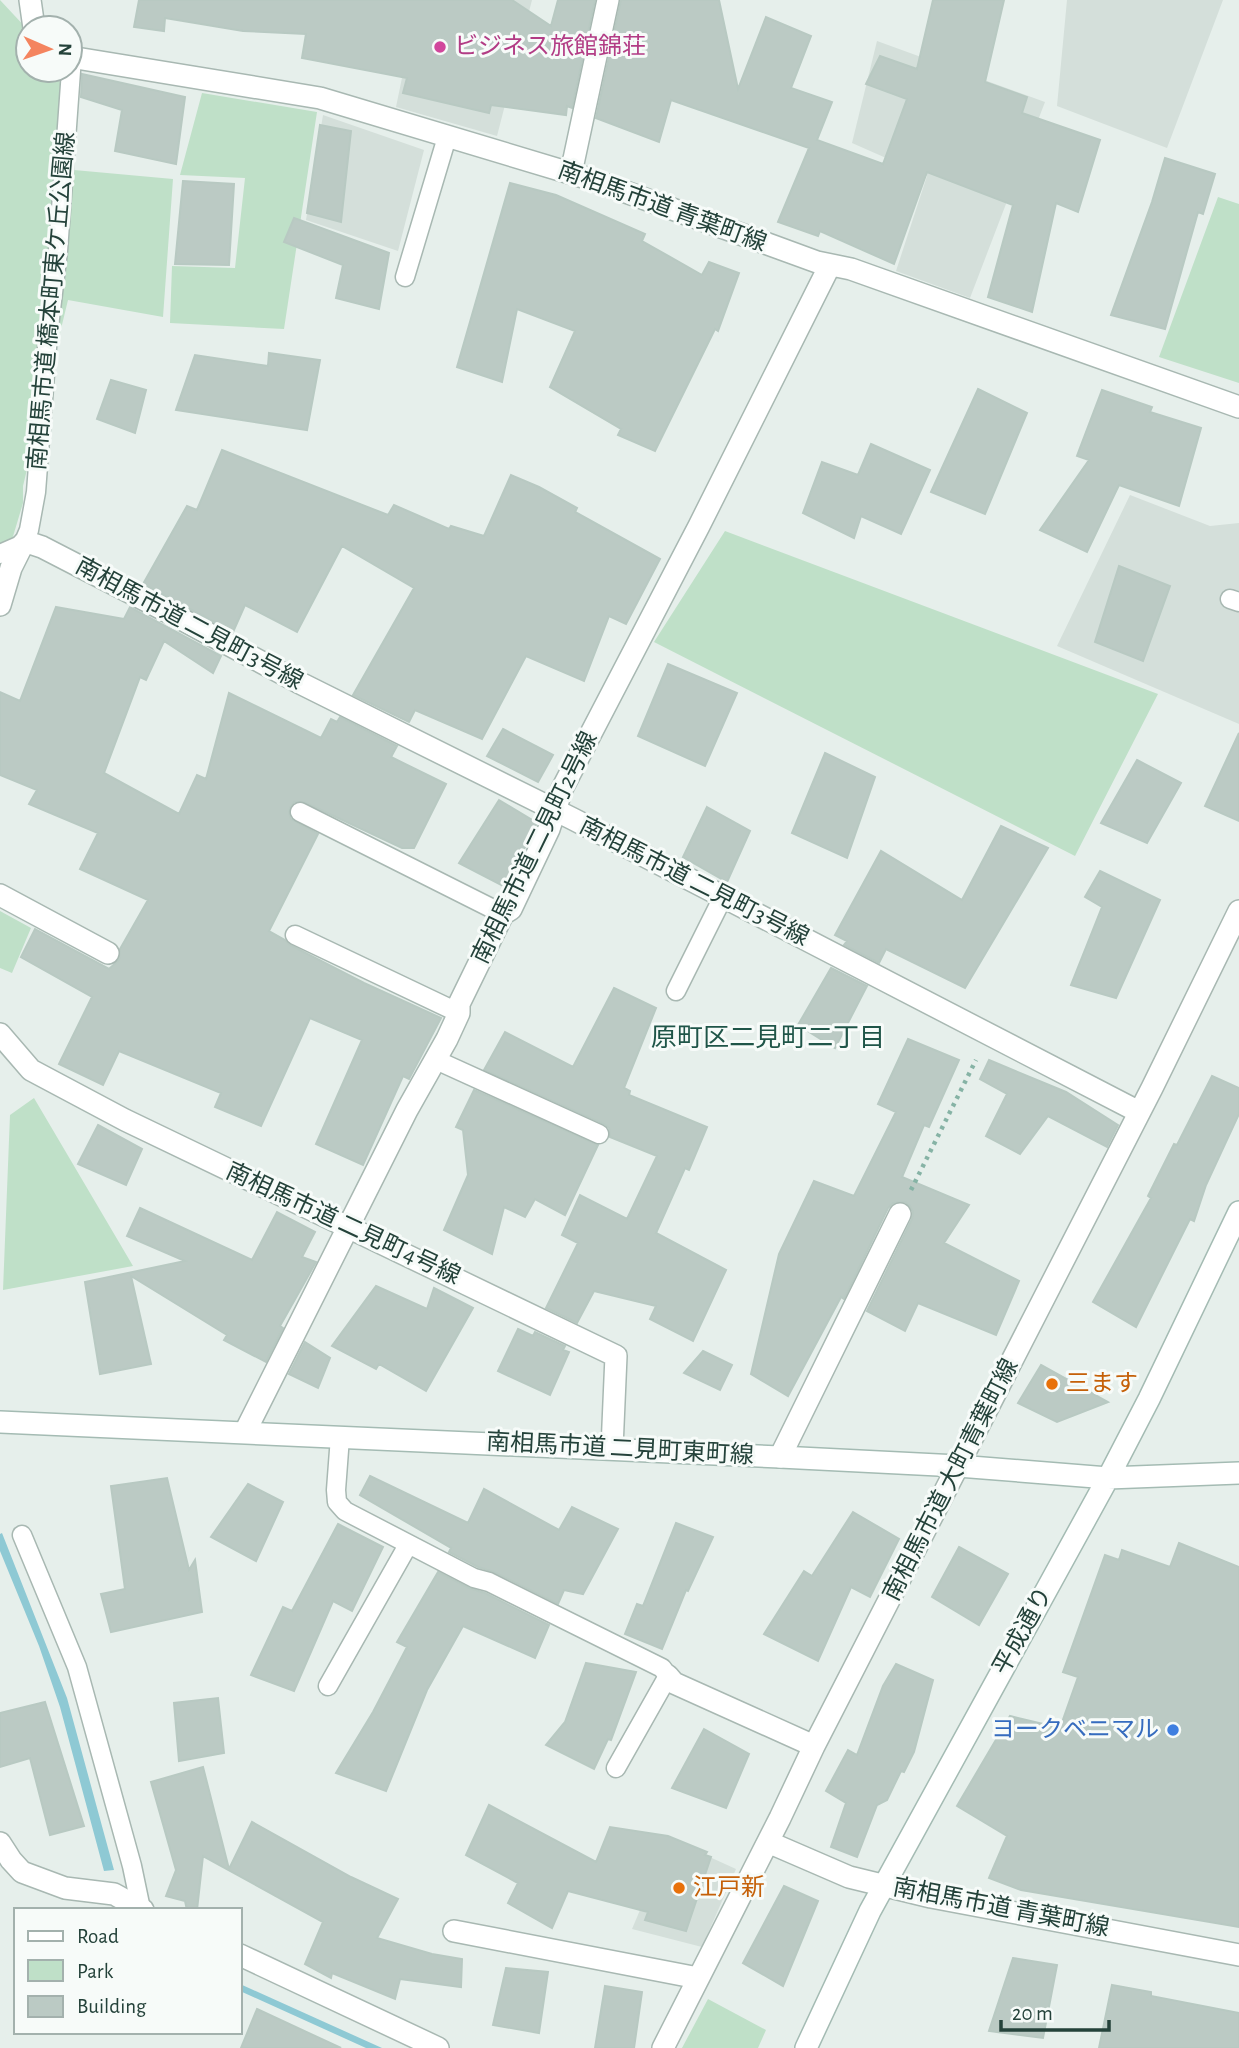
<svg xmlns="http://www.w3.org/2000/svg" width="1239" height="2048" viewBox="0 0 1239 2048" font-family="'Alegreya Sans','Noto Sans JP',sans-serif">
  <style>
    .built { fill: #d4dfda }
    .green { fill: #bfe0c8 }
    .water { fill: #8ec9d4 }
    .building { fill: #bbcac4; stroke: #b8c9c2; stroke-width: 2 }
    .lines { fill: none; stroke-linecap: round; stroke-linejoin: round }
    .lane-casing { stroke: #a8b8b2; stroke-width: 21 }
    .street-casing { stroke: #a8b8b2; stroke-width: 24 }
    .secondary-casing { stroke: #a4bbb3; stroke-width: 24 }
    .path { stroke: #86b3a5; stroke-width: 4.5; stroke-dasharray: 3.5 5; stroke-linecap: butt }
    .lane { stroke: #fff; stroke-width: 18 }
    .street { stroke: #fff; stroke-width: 21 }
    .secondary { stroke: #fff; stroke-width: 21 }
    .hotel-dot { fill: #d1479c; stroke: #f7fbf9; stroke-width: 2.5 }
    .food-dot { fill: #e8710a; stroke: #f7fbf9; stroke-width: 2.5 }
    .shop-dot { fill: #3f7fe0; stroke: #f7fbf9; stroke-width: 2.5 }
    .labels { text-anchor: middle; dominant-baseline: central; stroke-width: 6; stroke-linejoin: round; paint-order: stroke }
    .hotel-label { font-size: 24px; fill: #b23c85; stroke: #f7fbf9; text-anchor: start }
    .street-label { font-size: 24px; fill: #24423a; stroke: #f7fbf9 }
    .food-label { font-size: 24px; fill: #c56008; stroke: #f7fbf9; text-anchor: start }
    .shop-label { font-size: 24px; fill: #366cbe; stroke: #f7fbf9; text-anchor: end }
    .neighbourhood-label { font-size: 26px; fill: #1f5548; stroke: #f7fbf9 }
  </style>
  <rect width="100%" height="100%" fill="#e6efeb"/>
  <path class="built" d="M418,0H532L497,136L396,107Z
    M1067,0H1223L1167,148L1057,106Z
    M877,41L1045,102L970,298L896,271L927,176L852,143Z
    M323,115L424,150L398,251L306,220Z
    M1130,495L1210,526L1239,523V724L1057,646Z
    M670,1839L736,1869L702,1947L632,1929Z"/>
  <path class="green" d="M0,0L28,30V70H59L69,203L74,170L173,179L163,317L68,300L23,486V503L0,580Z
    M202,93L317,112L284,329L170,323L172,266L235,268L245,178L180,175Z
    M1218,197L1239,204V383L1159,357Z
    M725,531L1158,694L1075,856L654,642Z
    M0,911L31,928L12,973L0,968Z
    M34,1098L133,1266L3,1290L10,1115Z
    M708,1999L766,2030L758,2048H682Z"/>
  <path class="water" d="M2,1533L67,1698L114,1870L104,1871L60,1707L39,1646L0,1551V1534Z
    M240,1984L382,2048H366L240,1991Z"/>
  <path class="building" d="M139,0H512L551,26L558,0H595L572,108L567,106L566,115L491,105L489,113L403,93L407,78L302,58L306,34L243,31L165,18L164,31L134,27Z
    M621,0H719L738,89L766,17L811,36L791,88L832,102L817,140L883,164L907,99L866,84L880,56L917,69L933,0H1004L985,82L1027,97L1022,113L1100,140L1078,212L1056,203L1032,312L988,297L1013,205L927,172L894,264L820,231L818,236L778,222L809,148L671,100L659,142L596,118Z
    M82,74L185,97L176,164L115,151L122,110L81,97Z
    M320,125L351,131L341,222L307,213Z
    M1165,158L1215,174L1203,214L1198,212L1165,329L1111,315L1152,202Z
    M183,181L234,184L229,265L175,264Z
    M510,183L556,195L645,234L642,241L702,275L709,262L739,273L718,331L715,329L655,451L618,435L621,429L550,387L575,331L517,309L502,382L457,367Z
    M294,218L389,253L379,309L336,298L343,265L284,242Z
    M269,353L320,360L307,430L176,410L195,355L268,366Z
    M111,380L146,390L135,433L97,419Z
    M978,389L1027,413L985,514L931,492Z
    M1102,390L1152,407L1150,412L1201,428L1179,506L1119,485L1087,552L1040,530L1089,460L1077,456Z
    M871,444L930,470L901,534L861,516L854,538L803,513L822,462L858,475Z
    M222,450L388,515L394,505L449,529L451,526L484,536L511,475L539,487L577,508L575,512L660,559L626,624L609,616L584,681L526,656L482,739L415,710L409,722L353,695L414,588L342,546L297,632L245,605L233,632L143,584L187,506L197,510Z
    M1119,566L1170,586L1143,661L1095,642Z
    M56,607L124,619L130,607L221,656L213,673L164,641L146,680L140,677L104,773L179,814L197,775L206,779L229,693L321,738L331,719L337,722L340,717L397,746L391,757L446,784L414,848H402L304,802H294L290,808L289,813L291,819L318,834L269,931L285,940L290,945L364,983L441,1018L409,1079L403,1076L363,1165L316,1144L362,1040L310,1018L261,1126L215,1107L221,1093L119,1051L103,1085L59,1064L92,997L21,957L35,929L109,969L119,960L120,949L148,900L80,869L98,833L29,804L37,790L0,775V692L20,701Z
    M668,664L737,693L705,766L638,736Z
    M503,729L553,755L538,782L487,756Z
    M1239,733V821L1205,806Z
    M825,753L875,777L847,858L792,833Z
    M1137,760L1181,783L1147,843L1101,823Z
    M499,800L537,823L505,887L459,863Z
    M707,807L750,831L727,882L683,857Z
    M1001,826L1048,848L965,988L886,949L879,963L844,945L847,941L835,935L881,851L962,900Z
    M1100,871L1160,900L1116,998L1071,985L1102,907L1085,897Z
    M831,968L867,986L835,1048L798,1025Z
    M614,988L656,1008L624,1088L630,1091L629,1095L707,1127L689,1170L685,1168L656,1233L726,1270L693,1341L650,1319L656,1306L594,1291L577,1323L546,1308L578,1243L562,1235L580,1195L627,1219L657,1156L610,1137L609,1128L604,1124L484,1070L505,1032L573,1067Z
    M908,1039L959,1060L929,1127L924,1125L902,1177L969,1205L944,1243L1019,1281L996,1335L918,1303L905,1331L867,1311L912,1219L913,1212L910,1206L905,1202L893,1203L888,1208L844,1299L841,1297L788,1396L751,1374L779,1254L814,1181L854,1196L896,1112L878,1104Z
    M989,1060L1066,1092L1118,1125L1107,1147L1048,1116L1020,1154L986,1136L1007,1094L980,1079Z
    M1212,1076L1239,1088V1114L1206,1185L1194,1221L1190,1219L1136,1327L1093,1302L1151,1198L1148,1196L1174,1144L1177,1145Z
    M474,1090L598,1145L565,1215L535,1199L525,1217L504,1207L492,1254L444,1230L468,1175L463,1130L456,1127Z
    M98,1125L142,1149L126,1185L78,1164Z
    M140,1208L252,1260L277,1212L315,1232L302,1257L316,1262L280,1326L283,1328L266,1362L224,1340L227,1335L131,1276L151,1364L100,1374L85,1282L185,1261L127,1236Z
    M376,1286L427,1309L434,1288L473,1308L426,1391L379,1364L376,1369L332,1346Z
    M518,1329L533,1336L535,1332L565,1346L563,1350L569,1352L550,1395L498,1371Z
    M305,1342L330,1358L318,1388L289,1374Z
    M703,1351L732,1365L720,1390L684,1373Z
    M1041,1365L1108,1402L1057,1422L1018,1403Z
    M370,1476L468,1523L484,1489L559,1530L572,1507L618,1529L583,1594L564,1590L558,1604L494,1572L478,1567L449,1552L451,1548L360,1495Z
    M167,1478L189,1570L195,1560L202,1612L111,1632L101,1594L125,1589L111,1486Z
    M248,1484L283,1502L256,1561L211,1537Z
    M853,1512L899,1539L870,1597L851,1587L818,1661L764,1634L804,1571L812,1576Z
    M676,1523L713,1537L688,1591L686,1590L662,1649L625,1634L637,1604L643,1606Z
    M338,1524L383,1547L352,1611L333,1601L294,1691L251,1675L283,1607L292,1611Z
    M1179,1543L1239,1567V1927L1021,1890L989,1878L1007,1836L957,1806L1010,1716L1060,1728L1078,1677L1063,1672L1105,1555L1119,1560L1122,1550L1170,1567Z
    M959,1547L1008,1574L979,1625L932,1597Z
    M438,1572L469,1588L485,1593L549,1625L535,1658L463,1626L427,1690L386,1791L336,1773L373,1712L407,1647L397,1642Z
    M586,1663L636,1672L611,1740L608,1739L594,1769L546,1745L565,1722Z
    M896,1664L933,1680L914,1752L904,1772L901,1771L887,1800L877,1805L857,1857L831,1847L846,1803L826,1791L848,1750L857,1755L883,1686Z
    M218,1698L224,1753L179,1761L174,1703Z
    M45,1702L84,1826L50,1835L30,1758L0,1767V1713Z
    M704,1729L749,1754L726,1808L672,1788Z
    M203,1767L229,1869L252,1822L351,1877L398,1899L377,1938L432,1954L462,1959L461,1987L400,1979L395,1999L332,1973L331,1978L305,1964L323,1922L203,1856L197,1910H187L185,1901L166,1896L176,1870L151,1782Z
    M489,1805L596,1862L610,1827L668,1836L707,1852L705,1855L711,1857L686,1931L645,1920L648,1912L568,1891L552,1928L508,1903L518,1883L466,1855Z
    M784,1886L818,1901L783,1986L743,1963Z
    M1013,1958L1057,1965L1043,2038L989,2031Z
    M506,1968L548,1972L539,2033L493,2025Z
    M1112,1985L1151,1992V1996L1239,2013V2048H1099Z
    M605,1986L642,1992L634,2048H595Z
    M257,2009L341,2048H241Z"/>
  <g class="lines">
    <defs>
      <path id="lane" d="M405,277L447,137
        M0,554L23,544L29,530L36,492L48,335L58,251L72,57
        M1230,599L1239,602
        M300,812L503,914
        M295,935L459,1013
        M676,991L723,897
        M436,1060L599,1134
        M340,1437L336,1490L337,1502L345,1511L474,1578L489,1582L662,1668L668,1676L616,1768
        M22,1535L77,1667L132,1866L141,1909
        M328,1686L408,1545"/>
      <path id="street" d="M30,0L34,28
        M70,57L320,98L593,180L817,262L851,269L1239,407
        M571,173L608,0
        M0,605L11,568L23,544L30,543L42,547L172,614L298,682L573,819L1139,1112
        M0,895L108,953
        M0,1034L31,1070L125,1120L616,1356L612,1448
        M245,1432L407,1110L447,1039L459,1013V1004L503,914L511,909L549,829L562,789L699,526L830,265
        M780,1457L900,1214
        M668,1676L674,1683L814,1746
        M768,1842L849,1877L931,1897L1239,1955
        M0,1843L11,1860L22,1872L65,1888L114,1894L143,1910
        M454,1931L698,1978
        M240,1955L438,2048
        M663,2048L780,1818L814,1746L1152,1088L1239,911"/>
      <path id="secondary" d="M0,1422L780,1457L958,1466L1108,1478L1239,1473
        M806,2048L870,1911L1108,1478L1149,1399L1239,1212"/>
    </defs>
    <use href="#lane" class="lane-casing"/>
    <use href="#street" class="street-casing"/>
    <use href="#secondary" class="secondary-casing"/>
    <path class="path" d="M911,1190L976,1060"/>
    <use href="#lane" class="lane"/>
    <use href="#street" class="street"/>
    <use href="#secondary" class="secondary"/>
  </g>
  <circle class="hotel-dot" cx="440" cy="47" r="7"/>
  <g class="food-dot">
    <circle cx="1052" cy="1384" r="7"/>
    <circle cx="679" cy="1888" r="7"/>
  </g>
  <circle class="shop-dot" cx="1173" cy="1730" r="7"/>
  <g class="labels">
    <g class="hotel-label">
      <text x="454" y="47">ビジネス旅館錦荘</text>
    </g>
    <g class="street-label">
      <text transform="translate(662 207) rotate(20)">南相馬市道 青葉町線</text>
      <text transform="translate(52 301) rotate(-85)">南相馬市道 橋本町東ケ丘公園線</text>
      <text transform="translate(189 624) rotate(28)">南相馬市道 二見町3号線</text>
      <text transform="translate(535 848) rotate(-64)">南相馬市道 二見町2号線</text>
      <text transform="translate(694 882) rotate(27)">南相馬市道 二見町3号線</text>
      <text transform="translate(343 1224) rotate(25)">南相馬市道 二見町4号線</text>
      <text transform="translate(620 1449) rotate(3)">南相馬市道 二見町東町線</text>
      <text transform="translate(951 1480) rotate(-63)">南相馬市道 大町青葉町線</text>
      <text transform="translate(1023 1631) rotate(-61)">平成通り</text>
      <text transform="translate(1001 1908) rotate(11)">南相馬市道 青葉町線</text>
    </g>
    <g class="food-label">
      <text x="1066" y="1384">三ます</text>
      <text x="693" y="1888">江戸新</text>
    </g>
    <g class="shop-label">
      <text x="1159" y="1730">ヨークベニマル</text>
    </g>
    <g class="neighbourhood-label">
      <text x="768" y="1038">原町区二見町二丁目</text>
    </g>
  </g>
  <rect x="14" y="1908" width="228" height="126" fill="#f7fbf9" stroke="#a3b1ad" stroke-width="2"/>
  <rect x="28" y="1931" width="35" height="10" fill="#ffffff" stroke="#a3b1ad" stroke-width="2"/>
  <text x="77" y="1943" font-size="21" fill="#24423a">Road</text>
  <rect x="28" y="1960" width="35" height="21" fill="#bfe0c8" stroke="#a3b1ad" stroke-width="2"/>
  <text x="77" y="1978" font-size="21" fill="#24423a">Park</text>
  <rect x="28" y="1996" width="35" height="21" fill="#bbcac4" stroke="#a3b1ad" stroke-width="2"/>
  <text x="77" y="2013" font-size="21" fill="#24423a">Building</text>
  <g transform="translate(49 49) rotate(92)"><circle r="33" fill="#f7fbf9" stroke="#a3b1ad" stroke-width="2"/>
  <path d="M0-5L12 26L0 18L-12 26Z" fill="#f4845f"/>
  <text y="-10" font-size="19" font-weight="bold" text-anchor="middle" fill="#24423a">N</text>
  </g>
  <path d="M1001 2020v10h108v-10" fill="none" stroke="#24423a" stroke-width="3.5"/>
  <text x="1012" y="2020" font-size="21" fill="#24423a" stroke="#f7fbf9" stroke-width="5" paint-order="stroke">20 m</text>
</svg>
